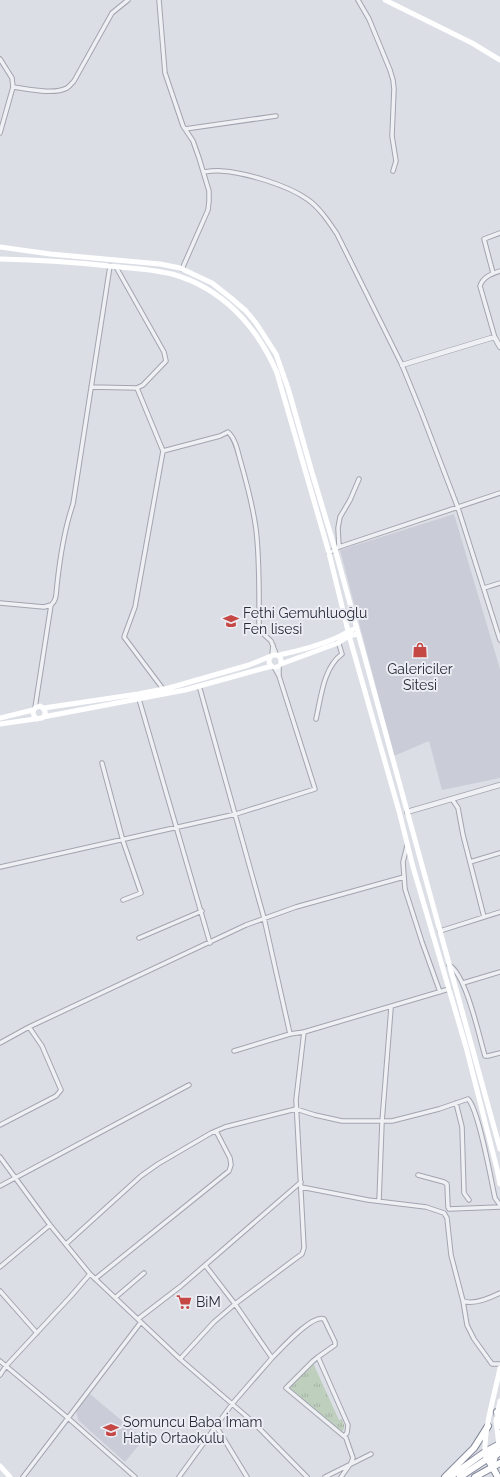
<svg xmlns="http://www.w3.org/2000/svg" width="500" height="1477" viewBox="0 0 500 1477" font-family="Raleway,sans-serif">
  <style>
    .built { fill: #cacdd7 }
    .grass { fill: url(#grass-tufts) }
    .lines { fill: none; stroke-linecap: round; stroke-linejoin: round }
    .minor-casing { stroke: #a2a5af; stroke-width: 5.5 }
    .tertiary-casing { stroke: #a2a5af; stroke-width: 6 }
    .trunk-casing { stroke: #848a9b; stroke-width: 8 }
    .minor { stroke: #eff0f4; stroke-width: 3.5 }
    .tertiary { stroke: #eff0f4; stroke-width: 4.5 }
    .secondary { stroke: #fff; stroke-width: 5 }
    .trunk { stroke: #fff; stroke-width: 6 }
    .labels { text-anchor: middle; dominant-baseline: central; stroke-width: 4; stroke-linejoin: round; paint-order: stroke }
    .poi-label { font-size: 14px; fill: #272b3b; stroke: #ebedf3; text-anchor: start }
  </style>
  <defs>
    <pattern id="grass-tufts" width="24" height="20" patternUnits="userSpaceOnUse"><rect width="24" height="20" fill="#bfcfbe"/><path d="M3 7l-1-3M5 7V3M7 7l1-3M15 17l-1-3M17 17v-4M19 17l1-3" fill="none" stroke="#a4b2a4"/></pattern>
  </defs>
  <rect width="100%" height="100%" fill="#dcdee6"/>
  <path class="built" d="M454,514L500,669V778L442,790L429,741L394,756L340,550Z
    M90,1394L144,1439L125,1462L78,1420L76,1410Z"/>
  <path class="grass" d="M313,1363L339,1420L342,1419C344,1425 346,1428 341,1433H339L289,1387Z"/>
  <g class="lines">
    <defs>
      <path id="minor" d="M159,0L165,73L183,126L193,141L199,158L209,191V201L208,210L182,269
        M358,0L369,19L390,70L393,80L394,89L392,136L396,161L393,171
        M0,59L12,78L13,87
        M185,129L276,116
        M0,133L13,87C28,89 54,95 67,88C70,86 72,83 74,81L112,13L128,0
        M204,172C210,171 216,170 222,171C247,173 287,185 307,199C319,207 329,222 337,234L402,365L422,414L458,508L500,640
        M493,273L484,239L500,233
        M495,338L480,286C483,277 491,274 500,271
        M91,387L137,388L143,385L166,361L164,352L116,267
        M137,388L163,451L135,607L124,637L163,689
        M163,451L220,436L228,432C236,439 238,453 241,463C247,484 253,507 256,529C260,562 259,596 259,630L271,641L276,654
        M339,547L500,493
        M329,553L339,547L338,528L340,517L350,500L359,479
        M484,588L500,583
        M0,603L44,607L51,605C57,600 56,593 57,585C60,557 64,530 73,504L110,266
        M272,655L273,645
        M274,667L279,676V666
        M200,689L264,918L290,1034
        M139,699L210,943
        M35,708L51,605
        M316,719C321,698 323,668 342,654L338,641
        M102,763L123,841L141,893L123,900
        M452,799L458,808L463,835L484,917
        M407,846L403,862L405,889L422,942L440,992
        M470,862L500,853
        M0,867L236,814L315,789L279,676
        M440,931L500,912
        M139,938L202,911
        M449,965C466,974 479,1036 485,1056H488L500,1053
        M463,983L500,972
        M0,1043L29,1027L246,925L296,907L404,877
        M234,1051L290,1034L304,1032L449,989
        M456,1103L462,1127L464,1193L469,1200
        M0,1125L56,1096L61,1090L42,1046L29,1027
        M0,1157L50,1225L90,1274L180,1359L253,1422L307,1477
        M418,1175L444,1182L447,1184L448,1207L449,1209L500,1207
        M0,1186L189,1085
        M301,1187L368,1200L426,1207L444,1213L447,1218L451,1255L463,1301C474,1305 490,1298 500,1293
        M379,1201L382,1122L391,1008
        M66,1244L141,1176L158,1164L211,1133L225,1127L296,1109L315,1115L342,1121H392L439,1109L468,1099C479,1110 491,1180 495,1198L500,1205
        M0,1267L50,1225
        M95,1279L229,1171L231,1165L230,1158L216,1131
        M0,1291L37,1333
        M116,1297L144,1273
        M463,1301L467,1325L474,1339L492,1364H500
        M138,1319L181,1286L301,1182
        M318,1357L313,1361L286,1388L346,1438L353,1458L351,1463L341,1477
        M272,1358C281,1349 312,1314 324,1319L335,1342V1345L318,1357L348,1425L347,1433L344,1436L346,1438
        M180,1359L214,1322L235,1304L295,1259L302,1254L304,1248L296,1100L304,1032
        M0,1361L68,1418L23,1477
        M0,1375L6,1366L71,1296L90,1274
        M216,1426L247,1477
        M135,1477L68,1418L141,1322
        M179,1477L232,1404L272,1358L235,1304L205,1265
        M325,1477L371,1454"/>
      <path id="tertiary" d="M402,365L491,338H495L500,347
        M407,812L500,785"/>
      <path id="trunk" d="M497,1412L500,1426
        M486,1456L498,1477
        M492,1467L495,1456L500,1452
        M445,1477L474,1448L488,1426
        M450,1477L485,1452L500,1444
        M460,1477L487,1459L498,1446
        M475,1477L500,1463"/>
    </defs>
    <use href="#minor" class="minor-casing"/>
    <use href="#tertiary" class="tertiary-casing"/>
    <use href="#trunk" class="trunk-casing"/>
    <use href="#minor" class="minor"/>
    <use href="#tertiary" class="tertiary"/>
    <path class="secondary" d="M385,0L472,43L500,60
      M0,247L50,254L160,264L180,268L212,283L231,298L246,311L256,323L276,354L288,388L311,469L335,549L500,1149
      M0,259C37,260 73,262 109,266C130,268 152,269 172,274C222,288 257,326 277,373L329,553L350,639L399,811L413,867L466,1047L497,1169L500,1184
      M269 661a6 6 0 1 1 12 0a6 6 0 1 1-12 0Z
      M279,655C298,651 318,646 336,638C343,635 349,631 356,628
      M281,664L338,643L349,636L357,634
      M44,708L138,694L169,688L249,665L271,656
      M43,717L185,690L272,666
      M0,718L33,710
      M0,724L42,718C47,715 46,709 40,706L35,708L33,712L34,716L37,719
      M499,1445L496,1421L500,1401
      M485,1452C484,1429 495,1393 500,1368
      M0,1466L10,1477"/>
    <use href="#trunk" class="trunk"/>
  </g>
  <defs>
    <symbol id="school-bare" viewBox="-9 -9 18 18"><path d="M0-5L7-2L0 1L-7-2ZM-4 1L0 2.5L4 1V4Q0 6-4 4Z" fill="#c64845" stroke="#ebedf3" stroke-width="2.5" paint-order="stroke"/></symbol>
    <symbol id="shop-bare" viewBox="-9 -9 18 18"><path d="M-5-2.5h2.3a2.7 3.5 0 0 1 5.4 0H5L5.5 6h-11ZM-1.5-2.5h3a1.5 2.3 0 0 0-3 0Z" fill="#c64845" stroke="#ebedf3" stroke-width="2.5" paint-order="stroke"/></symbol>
    <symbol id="supermarket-bare" viewBox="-9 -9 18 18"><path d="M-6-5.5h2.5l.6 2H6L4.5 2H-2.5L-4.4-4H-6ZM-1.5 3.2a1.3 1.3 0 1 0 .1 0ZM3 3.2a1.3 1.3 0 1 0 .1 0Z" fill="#c64845" stroke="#ebedf3" stroke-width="2.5" paint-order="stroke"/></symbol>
  </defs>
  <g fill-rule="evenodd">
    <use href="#school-bare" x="220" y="610" width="22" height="22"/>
    <use href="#shop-bare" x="409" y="639" width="22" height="22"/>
    <use href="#supermarket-bare" x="173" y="1291" width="22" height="22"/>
    <use href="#school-bare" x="100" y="1419" width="22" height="22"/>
  </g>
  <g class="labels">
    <g class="poi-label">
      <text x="243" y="613">Fethi Gemuhluoğlu<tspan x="243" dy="16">Fen lisesi</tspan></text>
      <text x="420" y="669" text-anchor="middle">Galericiler<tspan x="420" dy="16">Sitesi</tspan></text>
      <text x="196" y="1302">BiM</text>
      <text x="123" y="1422">Somuncu Baba İmam<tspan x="123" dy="16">Hatip Ortaokulu</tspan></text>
    </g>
  </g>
</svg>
